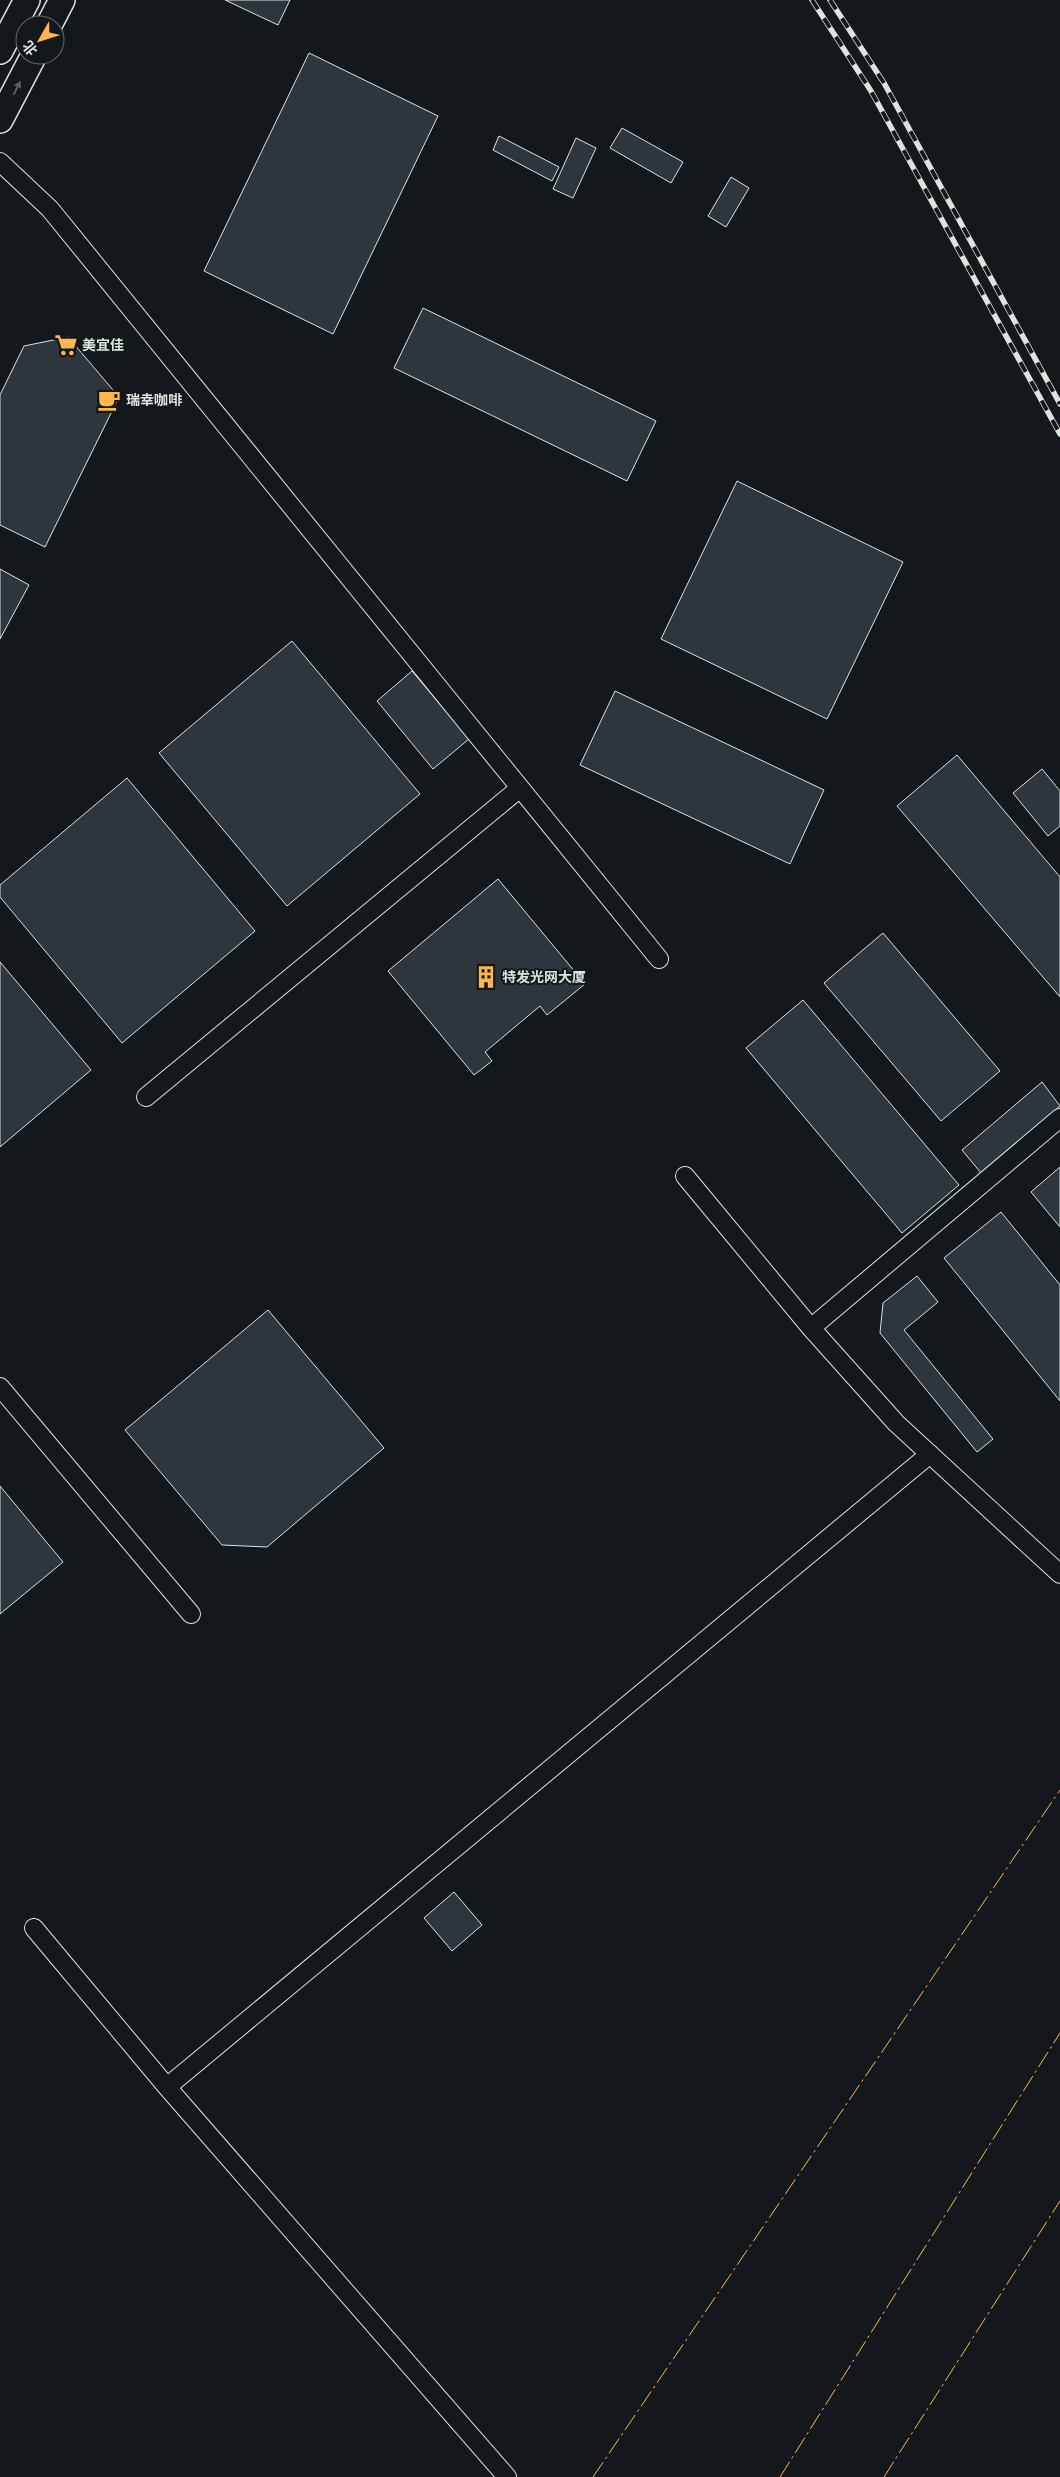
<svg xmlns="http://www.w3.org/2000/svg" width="1060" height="2477" viewBox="0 0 1060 2477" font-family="Helvetica,'Noto Sans SC',sans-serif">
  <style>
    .building { fill: #2c363c; stroke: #d8e6dc }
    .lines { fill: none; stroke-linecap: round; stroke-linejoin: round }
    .street-casing { stroke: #d8e6dc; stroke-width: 20 }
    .secondary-casing { stroke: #d8e6dc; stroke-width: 28 }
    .street { stroke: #14181c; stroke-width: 18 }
    .secondary { stroke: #14181c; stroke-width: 25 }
    .rail-casing { stroke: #d8e6dc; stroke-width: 5.5 }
    .rail { stroke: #14181c; stroke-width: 4; stroke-dasharray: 11; stroke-linecap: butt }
    .power { stroke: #ffb74d; stroke-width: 1; stroke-dasharray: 18 4 2.5 4; stroke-linecap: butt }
    .oneway { fill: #59605f }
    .labels { text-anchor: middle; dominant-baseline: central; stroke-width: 4; stroke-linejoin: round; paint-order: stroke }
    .poi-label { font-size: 14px; font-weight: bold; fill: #d8e6dc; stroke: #14181c; text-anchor: start }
  </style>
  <rect width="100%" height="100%" fill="#14181c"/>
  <path class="building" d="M225,0H290L278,25Z
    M309,53L438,116L333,334L204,271Z
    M622,128L683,162L671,183L610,148Z
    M499,136L559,167L552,181L493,150Z
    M576,138L596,148L573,198L553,189Z
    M731,177L749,188L726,227L708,216Z
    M423,308L656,421L627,481L394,368Z
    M68,337L119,397L45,547L0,525V395L24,346Z
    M737,481L903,562L827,719L661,639Z
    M0,569L29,585L0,639Z
    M292,641L420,794L287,906L159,753Z
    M412,671L469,739L433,769L377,701Z
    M615,691L824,790L790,864L580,765Z
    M957,755L1060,877V997L897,806Z
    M1042,769L1060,791V826L1048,836L1013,793Z
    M127,778L255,931L122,1043L0,897V885Z
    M498,879L585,984L547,1015L540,1006L485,1052L492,1061L474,1075L388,971Z
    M883,933L1000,1071L941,1121L824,983Z
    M0,962L91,1070L0,1147Z
    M803,1000L959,1185L902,1233L746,1048Z
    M1042,1082L1060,1106L981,1173L962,1150Z
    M1060,1167V1227L1031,1192Z
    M1001,1212L1060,1285V1401L944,1258Z
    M917,1276L938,1302L904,1330L993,1439L977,1452L880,1333L883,1303Z
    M268,1310L384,1448L267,1547L222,1545L125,1430Z
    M0,1486L63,1562L0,1614Z
    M454,1892L482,1925L452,1951L424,1918Z"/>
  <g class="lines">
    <defs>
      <path id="street" d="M0,162L50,209L659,959
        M146,1097L520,788
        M685,1176L811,1328L896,1423L1060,1574
        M811,1328L1060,1118
        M0,1387L191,1614
        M34,1928L167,2087L507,2477
        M167,2087L930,1454"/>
      <path id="secondary" d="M49,25L62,0
        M0,51L27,0
        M0,120L34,55"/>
    </defs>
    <use href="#street" class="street-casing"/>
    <use href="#secondary" class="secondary-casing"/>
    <use href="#street" class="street"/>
    <use href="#secondary" class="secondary"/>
    <defs>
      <path id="rail" d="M812,0L871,91L1060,434
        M830,0L884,83L1060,404"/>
    </defs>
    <use href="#rail" class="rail-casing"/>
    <use href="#rail" class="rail"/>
    <path class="power" d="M593,2477L1060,1790
      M780,2477L1060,2033
      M884,2477L1060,2201"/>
  </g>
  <defs><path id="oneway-solid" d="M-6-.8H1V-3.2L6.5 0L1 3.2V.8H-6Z" transform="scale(1.25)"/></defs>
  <use class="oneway" href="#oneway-solid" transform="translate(17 88) rotate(-63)"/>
  <defs>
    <symbol id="supermarket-bare" viewBox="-9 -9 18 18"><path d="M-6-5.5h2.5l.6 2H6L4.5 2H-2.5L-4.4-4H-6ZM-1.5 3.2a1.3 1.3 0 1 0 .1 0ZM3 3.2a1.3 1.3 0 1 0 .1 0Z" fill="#ffb74d" stroke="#14181c" stroke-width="2.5" paint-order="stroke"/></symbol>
    <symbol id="cafe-bare" viewBox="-9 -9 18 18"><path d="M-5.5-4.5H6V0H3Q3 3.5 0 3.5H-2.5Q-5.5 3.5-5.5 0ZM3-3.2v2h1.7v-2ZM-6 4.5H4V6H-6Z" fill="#ffb74d" stroke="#14181c" stroke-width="2.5" paint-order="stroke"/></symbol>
    <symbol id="building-bare" viewBox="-9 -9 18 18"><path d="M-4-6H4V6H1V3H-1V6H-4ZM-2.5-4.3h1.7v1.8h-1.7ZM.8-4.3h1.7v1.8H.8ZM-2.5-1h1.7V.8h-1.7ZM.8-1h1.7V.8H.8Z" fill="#ffb74d" stroke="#14181c" stroke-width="2.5" paint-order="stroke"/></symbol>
  </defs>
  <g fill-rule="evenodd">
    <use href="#supermarket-bare" x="50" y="329" width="32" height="32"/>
    <use href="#cafe-bare" x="93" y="384" width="32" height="32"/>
    <use href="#building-bare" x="470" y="961" width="32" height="32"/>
  </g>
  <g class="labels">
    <g class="poi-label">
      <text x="82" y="345">美宜佳</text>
      <text x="126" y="400">瑞幸咖啡</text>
      <text x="502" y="977">特发光网大厦</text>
    </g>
  </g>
  <g transform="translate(40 40) rotate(231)"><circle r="24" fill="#14181c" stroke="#626a69"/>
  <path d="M0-4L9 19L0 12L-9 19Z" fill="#ffb74d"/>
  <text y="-8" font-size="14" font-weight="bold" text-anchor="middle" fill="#d8e6dc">北</text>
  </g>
</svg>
